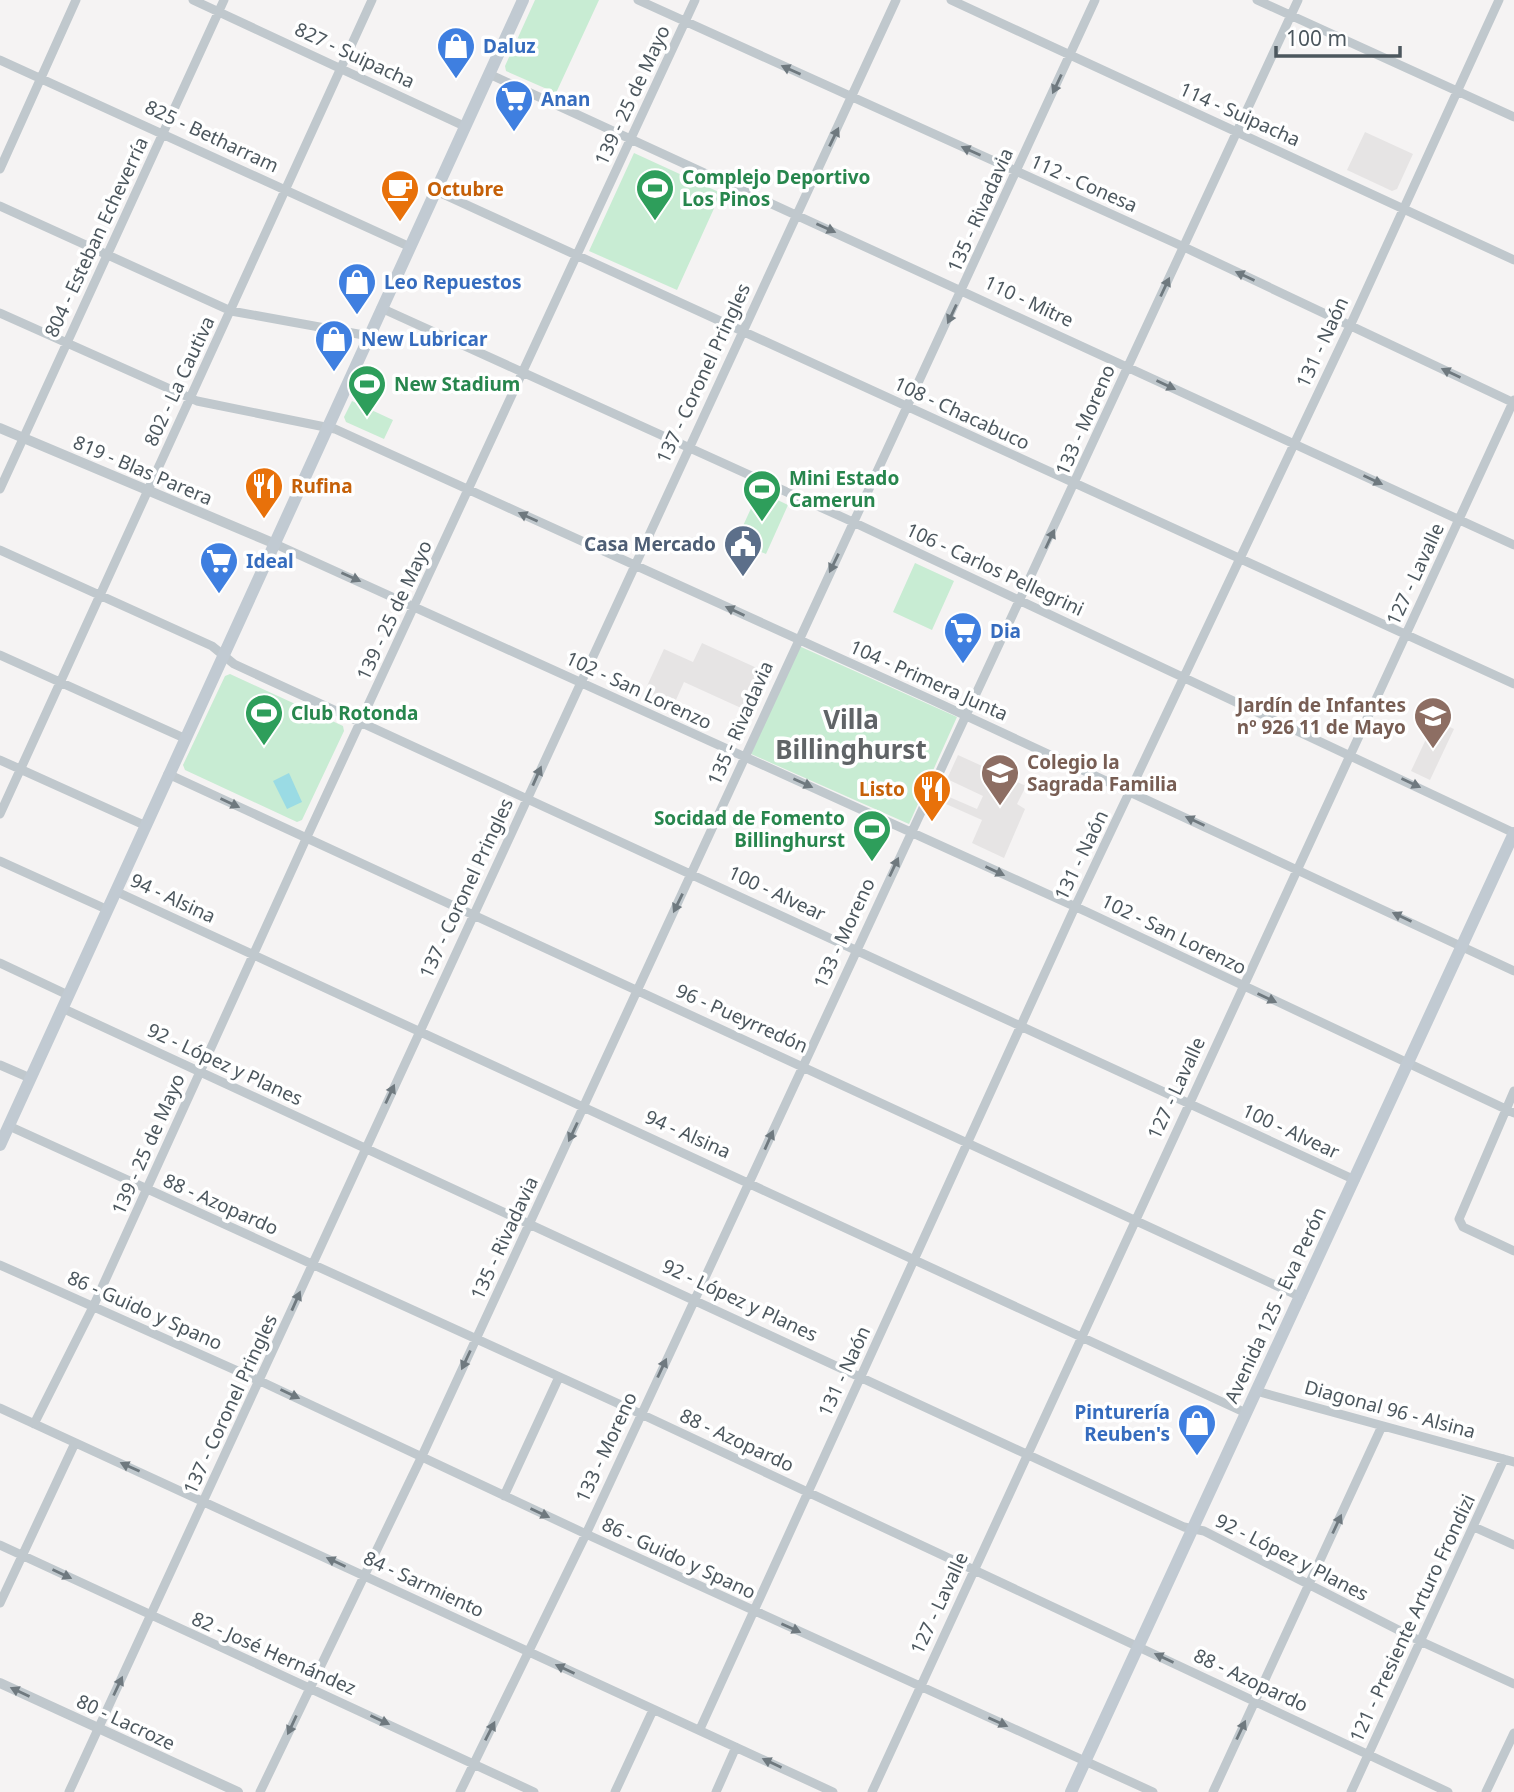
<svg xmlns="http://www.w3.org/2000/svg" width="1514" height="1792" viewBox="0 0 1514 1792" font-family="'Noto Sans',sans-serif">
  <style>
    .education { fill: #e6e4e4 }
    .green { fill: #c8ecd3 }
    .water { fill: #9adbe4 }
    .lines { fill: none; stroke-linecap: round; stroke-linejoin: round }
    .minor { stroke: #c0c8cd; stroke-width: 9 }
    .tertiary { stroke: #c0c8cd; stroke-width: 10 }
    .secondary { stroke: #c1cad2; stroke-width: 12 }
    .oneway { fill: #6f797f }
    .labels { text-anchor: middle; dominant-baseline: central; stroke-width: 7; stroke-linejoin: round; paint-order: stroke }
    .shop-label { font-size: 19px; font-weight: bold; fill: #366cbe; stroke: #fff; text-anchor: start }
    .street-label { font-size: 19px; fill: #4c575e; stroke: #fff }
    .leisure-label { font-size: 19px; font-weight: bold; fill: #27864d; stroke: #fff; text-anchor: start }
    .food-label { font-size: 19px; font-weight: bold; fill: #c56008; stroke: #fff; text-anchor: start }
    .service-label { font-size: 19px; font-weight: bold; fill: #4e5e75; stroke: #fff; text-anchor: end }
    .education-label { font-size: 19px; font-weight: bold; fill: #785e54; stroke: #fff; text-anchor: end }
    .district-label { font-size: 26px; font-weight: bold; fill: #606467; stroke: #fff }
  </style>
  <rect width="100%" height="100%" fill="#f5f3f3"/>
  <path class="education" d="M1365,132L1413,154L1397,189L1392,191L1347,170Z
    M702,643L770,674L752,713L684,682L671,711L642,697L664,649L693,662Z
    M1435,720L1454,729L1430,780L1411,771Z
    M958,755L1026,786L1017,804L1025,809L1004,858L972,843L982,820L937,800L940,793L977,809L983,796L947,779Z"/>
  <path class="green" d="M535,0H599L556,93L506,71L505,66Z
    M634,153L721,193L677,290L589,251Z
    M352,401L393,420L384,439L346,422L344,417Z
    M759,491L788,505L766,554L736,541Z
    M915,563L954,581L932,630L893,612Z
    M799,646L957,717L909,824L751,754Z
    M230,674L343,726L344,731L302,820L297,822L185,770L183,765L225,676Z"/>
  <path class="water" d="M289,773L302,802L287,809L273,781Z"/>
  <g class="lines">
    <path class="minor" d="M193,0L464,126
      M638,0L1184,247L1514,403
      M951,0L1514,260
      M1257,0L1514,117
      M0,60L408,246
      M489,74L1514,545
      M0,169L76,0
      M434,190L1514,684
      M0,206L231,311L369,336
      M381,308L853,522L1514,833
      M0,313L197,401L335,429L932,700L1514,971
      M0,489L224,0
      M273,543L1087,912L1514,1113
      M0,550L212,646L234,664L1355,1180
      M0,655L184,738
      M0,760L144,825
      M168,774L1301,1297
      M0,814L372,0
      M0,861L106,909
      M115,891L1246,1413
      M0,963L68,995
      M62,1008L1184,1527L1204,1531L1420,1641L1514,1684
      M0,1065L30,1078
      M1514,1091L1459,1219L1463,1227L1514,1251
      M9,1126L641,1414L1448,1792
      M0,1265L260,1381L586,1534L1153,1792
      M1256,1391L1514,1462
      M0,1408L833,1792
      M34,1424L93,1307L306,839L695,0
      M504,1496L559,1377
      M1474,1527L1514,1545
      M0,1545L534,1792
      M0,1603L75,1443
      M700,1729L1075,907L1350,326L1499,0
      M69,1792L896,0
      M260,1792L422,1456L1095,0
      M460,1792L586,1534L1298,0
      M615,1792L653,1710
      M716,1792L736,1747
      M872,1792L1514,400
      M1213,1792L1382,1426
      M1351,1792L1504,1459
      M1486,1792L1514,1733"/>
    <path class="tertiary" d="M0,428L273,543
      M0,1683L238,1792"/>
    <path class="secondary" d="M0,1145L523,0
      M1071,1792L1514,833"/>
  </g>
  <defs><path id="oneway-solid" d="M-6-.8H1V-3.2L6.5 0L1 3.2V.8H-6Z" transform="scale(1.75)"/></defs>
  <g class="oneway">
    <use href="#oneway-solid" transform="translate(791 70) rotate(-156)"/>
    <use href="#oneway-solid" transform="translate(1057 84) rotate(115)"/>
    <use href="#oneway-solid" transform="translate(834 137) rotate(-64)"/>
    <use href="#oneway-solid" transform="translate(971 151) rotate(-156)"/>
    <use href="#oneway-solid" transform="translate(826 228) rotate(24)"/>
    <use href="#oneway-solid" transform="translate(1245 276) rotate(-155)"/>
    <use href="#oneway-solid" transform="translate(1165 287) rotate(-65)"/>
    <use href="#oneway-solid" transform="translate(952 314) rotate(115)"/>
    <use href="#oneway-solid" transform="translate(1451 373) rotate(-155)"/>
    <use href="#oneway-solid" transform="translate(1166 385) rotate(25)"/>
    <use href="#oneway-solid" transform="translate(1373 480) rotate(25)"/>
    <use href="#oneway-solid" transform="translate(528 517) rotate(-156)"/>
    <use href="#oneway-solid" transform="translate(1050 539) rotate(-65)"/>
    <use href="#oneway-solid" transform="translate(834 563) rotate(116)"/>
    <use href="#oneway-solid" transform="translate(351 577) rotate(24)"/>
    <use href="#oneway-solid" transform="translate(735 611) rotate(-155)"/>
    <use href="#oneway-solid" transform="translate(537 776) rotate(-66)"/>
    <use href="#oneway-solid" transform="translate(803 783) rotate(24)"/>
    <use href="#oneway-solid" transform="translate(1411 783) rotate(25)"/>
    <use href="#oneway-solid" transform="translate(230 803) rotate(25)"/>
    <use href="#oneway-solid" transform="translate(1195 821) rotate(-155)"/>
    <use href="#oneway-solid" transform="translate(894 867) rotate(-65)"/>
    <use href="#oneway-solid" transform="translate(995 871) rotate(25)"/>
    <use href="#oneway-solid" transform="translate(678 903) rotate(116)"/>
    <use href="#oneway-solid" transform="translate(1402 917) rotate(-155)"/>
    <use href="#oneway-solid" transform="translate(1267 998) rotate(25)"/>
    <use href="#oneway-solid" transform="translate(390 1094) rotate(-65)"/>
    <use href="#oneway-solid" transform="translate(573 1132) rotate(115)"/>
    <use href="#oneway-solid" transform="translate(769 1140) rotate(-66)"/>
    <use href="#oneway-solid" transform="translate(296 1301) rotate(-66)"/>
    <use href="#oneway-solid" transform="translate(466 1360) rotate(115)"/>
    <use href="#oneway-solid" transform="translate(662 1368) rotate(-65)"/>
    <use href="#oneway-solid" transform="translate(290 1394) rotate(25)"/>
    <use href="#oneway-solid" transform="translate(130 1467) rotate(-156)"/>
    <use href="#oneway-solid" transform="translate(540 1513) rotate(25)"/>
    <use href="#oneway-solid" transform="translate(1337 1524) rotate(-65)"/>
    <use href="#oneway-solid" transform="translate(336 1562) rotate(-155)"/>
    <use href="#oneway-solid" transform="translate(62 1574) rotate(25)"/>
    <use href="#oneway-solid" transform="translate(791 1628) rotate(24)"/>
    <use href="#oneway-solid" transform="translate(1164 1658) rotate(-155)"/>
    <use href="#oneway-solid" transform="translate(565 1669) rotate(-155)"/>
    <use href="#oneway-solid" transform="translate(118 1686) rotate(-65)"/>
    <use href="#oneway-solid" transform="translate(20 1692) rotate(-155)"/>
    <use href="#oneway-solid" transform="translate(380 1720) rotate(25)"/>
    <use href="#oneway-solid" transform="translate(998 1722) rotate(24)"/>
    <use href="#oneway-solid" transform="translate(292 1725) rotate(115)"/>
    <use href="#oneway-solid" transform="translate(1241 1730) rotate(-65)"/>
    <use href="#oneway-solid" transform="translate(490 1731) rotate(-63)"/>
    <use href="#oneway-solid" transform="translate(772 1763) rotate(-155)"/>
  </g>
  <defs>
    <symbol id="shop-pin" viewBox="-11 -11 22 30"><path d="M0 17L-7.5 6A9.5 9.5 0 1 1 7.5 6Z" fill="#3f7fe0" stroke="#fff"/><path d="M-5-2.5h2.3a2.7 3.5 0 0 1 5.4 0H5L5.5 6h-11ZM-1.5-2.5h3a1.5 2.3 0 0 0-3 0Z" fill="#fff"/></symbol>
    <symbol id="supermarket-pin" viewBox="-11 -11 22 30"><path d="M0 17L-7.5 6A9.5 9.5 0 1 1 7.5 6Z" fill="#3f7fe0" stroke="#fff"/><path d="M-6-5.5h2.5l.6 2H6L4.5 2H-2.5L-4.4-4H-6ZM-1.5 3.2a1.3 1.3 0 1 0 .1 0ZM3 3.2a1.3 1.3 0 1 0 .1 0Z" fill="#fff"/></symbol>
    <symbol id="stadium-pin" viewBox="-11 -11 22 30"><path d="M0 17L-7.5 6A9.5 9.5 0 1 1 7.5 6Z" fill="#2e9e5b" stroke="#fff"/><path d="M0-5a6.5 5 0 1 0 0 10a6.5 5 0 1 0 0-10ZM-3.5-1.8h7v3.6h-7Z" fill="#fff"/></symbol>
    <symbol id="cafe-pin" viewBox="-11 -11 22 30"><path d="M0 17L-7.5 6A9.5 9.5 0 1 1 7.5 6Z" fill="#e8710a" stroke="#fff"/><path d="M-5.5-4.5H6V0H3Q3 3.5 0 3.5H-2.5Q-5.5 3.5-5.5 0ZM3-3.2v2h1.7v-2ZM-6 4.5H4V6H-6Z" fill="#fff"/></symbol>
    <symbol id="restaurant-pin" viewBox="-11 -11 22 30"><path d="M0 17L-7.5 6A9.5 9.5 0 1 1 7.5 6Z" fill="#e8710a" stroke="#fff"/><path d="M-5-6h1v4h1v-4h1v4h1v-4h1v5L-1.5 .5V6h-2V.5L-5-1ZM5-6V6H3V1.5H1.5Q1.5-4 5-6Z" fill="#fff"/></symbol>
    <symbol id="civic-pin" viewBox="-11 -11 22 30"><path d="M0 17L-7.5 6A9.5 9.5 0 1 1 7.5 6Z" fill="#5c6f8a" stroke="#fff"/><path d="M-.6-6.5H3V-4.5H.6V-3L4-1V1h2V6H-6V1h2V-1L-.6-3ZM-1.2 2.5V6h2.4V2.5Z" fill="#fff"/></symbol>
    <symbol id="school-pin" viewBox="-11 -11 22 30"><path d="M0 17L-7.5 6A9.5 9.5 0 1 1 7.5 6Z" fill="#8d6e63" stroke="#fff"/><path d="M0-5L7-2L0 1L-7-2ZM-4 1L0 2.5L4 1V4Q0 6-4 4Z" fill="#fff"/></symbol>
    <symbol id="university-pin" viewBox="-11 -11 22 30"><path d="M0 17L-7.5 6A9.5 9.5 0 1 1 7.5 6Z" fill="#8d6e63" stroke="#fff"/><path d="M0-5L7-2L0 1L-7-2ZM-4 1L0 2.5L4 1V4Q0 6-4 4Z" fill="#fff"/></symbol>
  </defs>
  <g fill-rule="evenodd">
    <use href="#shop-pin" x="434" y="24" width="44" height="60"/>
    <use href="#supermarket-pin" x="492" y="77" width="44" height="60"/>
    <use href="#stadium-pin" x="633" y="166" width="44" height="60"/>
    <use href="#cafe-pin" x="378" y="167" width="44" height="60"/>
    <use href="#shop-pin" x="335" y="260" width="44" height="60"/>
    <use href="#shop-pin" x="312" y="317" width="44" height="60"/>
    <use href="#stadium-pin" x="345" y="362" width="44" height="60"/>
    <use href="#restaurant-pin" x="242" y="464" width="44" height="60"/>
    <use href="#stadium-pin" x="740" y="467" width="44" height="60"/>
    <use href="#civic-pin" x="721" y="522" width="44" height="60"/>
    <use href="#supermarket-pin" x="197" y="539" width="44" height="60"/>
    <use href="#supermarket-pin" x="941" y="609" width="44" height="60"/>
    <use href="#stadium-pin" x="242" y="691" width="44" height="60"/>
    <use href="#school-pin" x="1411" y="694" width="44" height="60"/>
    <use href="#university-pin" x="978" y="751" width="44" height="60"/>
    <use href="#restaurant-pin" x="910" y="767" width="44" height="60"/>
    <use href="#stadium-pin" x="850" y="807" width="44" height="60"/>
    <use href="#shop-pin" x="1175" y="1401" width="44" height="60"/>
  </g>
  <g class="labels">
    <g class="shop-label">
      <text x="483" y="46">Daluz</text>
      <text x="541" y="99">Anan</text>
      <text x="384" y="282">Leo Repuestos</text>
      <text x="361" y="339">New Lubricar</text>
      <text x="246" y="561">Ideal</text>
      <text x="990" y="631">Dia</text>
      <text x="1170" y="1412" text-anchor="end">Pinturería<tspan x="1170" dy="22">Reuben's</tspan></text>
    </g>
    <g class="street-label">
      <text transform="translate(355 55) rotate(25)">827 - Suipacha</text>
      <text transform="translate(632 95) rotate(-65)">139 - 25 de Mayo</text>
      <text transform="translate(1240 114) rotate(24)">114 - Suipacha</text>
      <text transform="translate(212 136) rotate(25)">825 - Betharram</text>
      <text transform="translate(1084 183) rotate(24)">112 - Conesa</text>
      <text transform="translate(980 210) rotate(-66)">135 - Rivadavia</text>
      <text transform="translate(96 237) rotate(-65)">804 - Esteban Echeverría</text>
      <text transform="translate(1029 301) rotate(25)">110 - Mitre</text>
      <text transform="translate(1322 342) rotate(-65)">131 - Naón</text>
      <text transform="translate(703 373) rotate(-65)">137 - Coronel Pringles</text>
      <text transform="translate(179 381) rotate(-65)">802 - La Cautiva</text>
      <text transform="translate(962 413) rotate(25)">108 - Chacabuco</text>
      <text transform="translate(1085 420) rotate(-66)">133 - Moreno</text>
      <text transform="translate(143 470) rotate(23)">819 - Blas Parera</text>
      <text transform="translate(995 569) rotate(25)">106 - Carlos Pellegrini</text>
      <text transform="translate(1415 574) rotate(-65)">127 - Lavalle</text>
      <text transform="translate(394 610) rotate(-65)">139 - 25 de Mayo</text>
      <text transform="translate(929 680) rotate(24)">104 - Primera Junta</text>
      <text transform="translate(639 690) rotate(25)">102 - San Lorenzo</text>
      <text transform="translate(740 723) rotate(-66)">135 - Rivadavia</text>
      <text transform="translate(1081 855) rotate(-64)">131 - Naón</text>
      <text transform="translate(466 888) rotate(-65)">137 - Coronel Pringles</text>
      <text transform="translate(777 893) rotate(25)">100 - Alvear</text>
      <text transform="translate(173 898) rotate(25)">94 - Alsina</text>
      <text transform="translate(844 933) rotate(-65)">133 - Moreno</text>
      <text transform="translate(1174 934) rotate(26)">102 - San Lorenzo</text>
      <text transform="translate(742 1018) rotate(24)">96 - Pueyrredón</text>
      <text transform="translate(225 1064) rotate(25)">92 - López y Planes</text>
      <text transform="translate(1176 1088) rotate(-65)">127 - Lavalle</text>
      <text transform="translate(1291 1131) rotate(25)">100 - Alvear</text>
      <text transform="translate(688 1134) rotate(24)">94 - Alsina</text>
      <text transform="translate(148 1144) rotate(-66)">139 - 25 de Mayo</text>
      <text transform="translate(221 1204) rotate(24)">88 - Azopardo</text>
      <text transform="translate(504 1238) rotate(-65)">135 - Rivadavia</text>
      <text transform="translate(740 1300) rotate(25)">92 - López y Planes</text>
      <text transform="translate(1275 1305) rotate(-65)">Avenida 125 - Eva Perón</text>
      <text transform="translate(145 1310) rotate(24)">86 - Guido y Spano</text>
      <text transform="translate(844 1371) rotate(-65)">131 - Naón</text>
      <text transform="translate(230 1404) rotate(-65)">137 - Coronel Pringles</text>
      <text transform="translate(1390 1409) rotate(15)">Diagonal 96 - Alsina</text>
      <text transform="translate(737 1440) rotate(25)">88 - Azopardo</text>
      <text transform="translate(606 1447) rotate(-65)">133 - Moreno</text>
      <text transform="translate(1292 1557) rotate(27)">92 - López y Planes</text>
      <text transform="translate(679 1558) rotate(25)">86 - Guido y Spano</text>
      <text transform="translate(424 1584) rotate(25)">84 - Sarmiento</text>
      <text transform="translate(939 1603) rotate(-65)">127 - Lavalle</text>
      <text transform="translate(1412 1618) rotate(-65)">121 - Presiente Arturo Frondizi</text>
      <text transform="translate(274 1653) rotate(24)">82 - José Hernández</text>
      <text transform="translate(1251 1680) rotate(25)">88 - Azopardo</text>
      <text transform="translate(126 1722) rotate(25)">80 - Lacroze</text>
    </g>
    <g class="leisure-label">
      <text x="682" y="177">Complejo Deportivo<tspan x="682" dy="22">Los Pinos</tspan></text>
      <text x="394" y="384">New Stadium</text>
      <text x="789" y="478">Mini Estado<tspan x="789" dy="22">Camerun</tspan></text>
      <text x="291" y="713">Club Rotonda</text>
      <text x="845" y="818" text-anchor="end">Socidad de Fomento<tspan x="845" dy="22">Billinghurst</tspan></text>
    </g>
    <g class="food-label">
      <text x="427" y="189">Octubre</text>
      <text x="291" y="486">Rufina</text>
      <text x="905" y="789" text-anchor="end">Listo</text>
    </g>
    <g class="service-label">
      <text x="716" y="544">Casa Mercado</text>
    </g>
    <g class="education-label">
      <text x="1406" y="705">Jardín de Infantes<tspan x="1406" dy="22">nº 926 11 de Mayo</tspan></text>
      <text x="1027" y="762" text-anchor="start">Colegio la<tspan x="1027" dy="22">Sagrada Familia</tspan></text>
    </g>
    <g class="district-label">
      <text x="851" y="719">Villa<tspan x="851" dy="30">Billinghurst</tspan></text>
    </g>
  </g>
  <path d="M1276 46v10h124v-10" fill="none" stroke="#4c575e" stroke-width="3.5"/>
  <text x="1286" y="46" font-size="21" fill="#4c575e" stroke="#ffffff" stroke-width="5" paint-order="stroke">100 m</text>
</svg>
